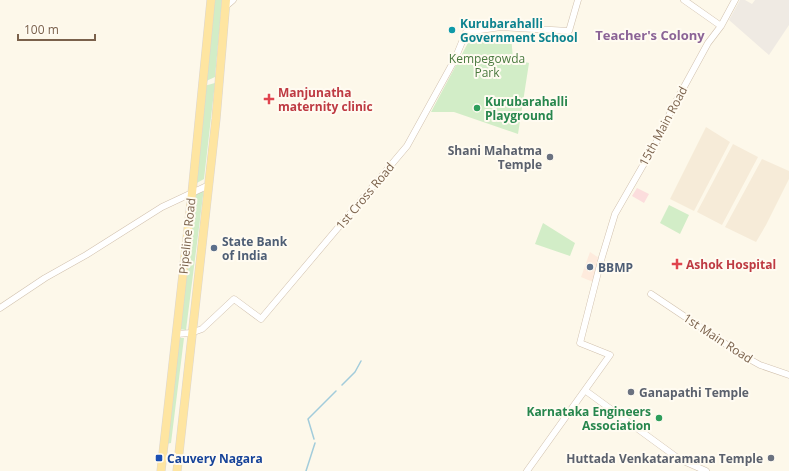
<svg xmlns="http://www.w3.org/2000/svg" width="789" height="471" viewBox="0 0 789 471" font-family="'Open Sans',sans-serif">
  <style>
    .residential { fill: #f6ebd8 }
    .commercial { fill: #feebdd }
    .industrial { fill: #efeae3 }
    .medical { fill: #fcdddd }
    .green { fill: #d2edc7 }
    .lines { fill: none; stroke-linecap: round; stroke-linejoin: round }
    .stream { stroke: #a2ccdb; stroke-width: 1.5 }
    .minor-casing { stroke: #d1c1ae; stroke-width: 7 }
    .major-casing { stroke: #dcd6d0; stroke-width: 9 }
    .minor { stroke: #fff; stroke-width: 6 }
    .major { stroke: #fee5a1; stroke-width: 8 }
    .culture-dot { fill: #0f9aa8; stroke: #fffbf1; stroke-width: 1.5 }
    .health-dot { fill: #e0444e; stroke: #fffbf1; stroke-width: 1.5 }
    .leisure-dot { fill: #2e9e5b; stroke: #fffbf1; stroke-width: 1.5 }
    .worship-dot { fill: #6b7280; stroke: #fffbf1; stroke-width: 1.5 }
    .service-dot { fill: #5c6f8a; stroke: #fffbf1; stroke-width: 1.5 }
    .transit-dot { fill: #1a4fb4; stroke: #fffbf1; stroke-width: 1.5 }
    .labels { text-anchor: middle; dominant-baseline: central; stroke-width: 4; stroke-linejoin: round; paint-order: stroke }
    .culture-label { font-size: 12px; font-weight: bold; fill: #0d838f; stroke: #fffbf1; text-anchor: start }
    .park-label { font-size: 12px; fill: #4a7a3f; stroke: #fffbf1 }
    .health-label { font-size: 12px; font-weight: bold; fill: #be3a42; stroke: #fffbf1; text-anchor: start }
    .leisure-label { font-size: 12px; font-weight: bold; fill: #27864d; stroke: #fffbf1; text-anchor: start }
    .street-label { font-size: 12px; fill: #7a614b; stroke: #fffbf1 }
    .worship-label { font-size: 12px; font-weight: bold; fill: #5b616d; stroke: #fffbf1; text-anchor: end }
    .service-label { font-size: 12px; font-weight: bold; fill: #4e5e75; stroke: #fffbf1; text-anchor: start }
    .transit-label { font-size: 12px; font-weight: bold; fill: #164399; stroke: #fffbf1; text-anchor: start }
    .neighbourhood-label { font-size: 13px; font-weight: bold; fill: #8b6396; stroke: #fffbf1 }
  </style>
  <rect width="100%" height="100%" fill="#fdf8ea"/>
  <path class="residential" d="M706,127L730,142L694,211L670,199Z
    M733,144L758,157L722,225L697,212Z
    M762,159L789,171V179L766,225L756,242L725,227Z"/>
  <path class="commercial" d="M590,252L599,258L593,282L581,277Z"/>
  <path class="industrial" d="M740,0H745L752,4L755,0H789V25L769,55L729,20Z"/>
  <path class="medical" d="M637,188L649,194L644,203L632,196Z"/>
  <path class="green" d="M213,0H222L215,77L204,82Z
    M499,33L511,35L513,59L529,63L518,134L454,112H431L469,41Z
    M215,83L204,179L195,184L204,86Z
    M204,188L186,330L179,329L195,193Z
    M669,205L689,215L680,234L660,223Z
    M543,223L575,243L570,256L535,244Z
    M179,338H184L171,443L166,444Z"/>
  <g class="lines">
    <path class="stream" d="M342,385L355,372L361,361
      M314,439L308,419L336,391
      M306,471L315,443"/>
    <defs>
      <path id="minor" d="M684,0L721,26
        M226,6L233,0
        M651,294L742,355L760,365L789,375
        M0,308L45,278L86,255L162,207L209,185
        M176,334L191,333L202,329L234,299L261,319L407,146L455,59L466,32L501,27L569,31L578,0
        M586,391L679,459L706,471
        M527,471L610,355L580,343L602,257L615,214L657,141L673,107L708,43L721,26L735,0"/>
      <path id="major" d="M161,471L192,193L211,0
        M177,471L216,119L226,0"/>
    </defs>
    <use href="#minor" class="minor-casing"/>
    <use href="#major" class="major-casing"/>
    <use href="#minor" class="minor"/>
    <use href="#major" class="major"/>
  </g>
  <circle class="culture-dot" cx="452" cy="30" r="4"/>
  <g class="health-dot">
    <path d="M267 93h4v4h4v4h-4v4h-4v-4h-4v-4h4z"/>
    <path d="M675 258h4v4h4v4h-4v4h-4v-4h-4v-4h4z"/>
  </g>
  <g class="leisure-dot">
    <circle cx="477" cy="108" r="4"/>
    <circle cx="659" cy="418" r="4"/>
  </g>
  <g class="worship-dot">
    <circle cx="550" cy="157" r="4"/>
    <circle cx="631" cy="392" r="4"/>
    <circle cx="771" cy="458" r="4"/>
  </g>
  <g class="service-dot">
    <circle cx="214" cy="248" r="4"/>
    <circle cx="590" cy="267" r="4"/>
  </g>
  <rect class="transit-dot" x="155" y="454" width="8" height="8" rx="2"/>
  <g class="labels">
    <g class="culture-label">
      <text x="460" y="23">Kurubarahalli<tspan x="460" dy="14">Government School</tspan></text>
    </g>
    <g class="park-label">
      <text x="487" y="58">Kempegowda<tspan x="487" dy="14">Park</tspan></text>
    </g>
    <g class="health-label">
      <text x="278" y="92">Manjunatha<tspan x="278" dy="14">maternity clinic</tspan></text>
      <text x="686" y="264">Ashok Hospital</text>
    </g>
    <g class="leisure-label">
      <text x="485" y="101">Kurubarahalli<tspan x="485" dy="14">Playground</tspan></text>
      <text x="651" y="411" text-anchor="end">Karnataka Engineers<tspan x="651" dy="14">Association</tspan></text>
    </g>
    <g class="street-label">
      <text transform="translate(663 126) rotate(-62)">15th Main Road</text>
      <text transform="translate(365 196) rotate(-50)">1st Cross Road</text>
      <text transform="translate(187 236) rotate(-84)">Pipeline Road</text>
      <text transform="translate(718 338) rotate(33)">1st Main Road</text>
    </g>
    <g class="worship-label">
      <text x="542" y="150">Shani Mahatma<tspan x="542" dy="14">Temple</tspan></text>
      <text x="639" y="392" text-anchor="start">Ganapathi Temple</text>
      <text x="763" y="458">Huttada Venkataramana Temple</text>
    </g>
    <g class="service-label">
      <text x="222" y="241">State Bank<tspan x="222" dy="14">of India</tspan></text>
      <text x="598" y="267">BBMP</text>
    </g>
    <g class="transit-label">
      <text x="167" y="458">Cauvery Nagara</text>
    </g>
    <g class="neighbourhood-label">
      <text x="650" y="35">Teacher's Colony</text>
    </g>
  </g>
  <path d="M18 34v6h77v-6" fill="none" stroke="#7a614b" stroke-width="2"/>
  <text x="24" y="34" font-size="12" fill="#7a614b" stroke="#fffbf1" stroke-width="3" paint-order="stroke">100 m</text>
</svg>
